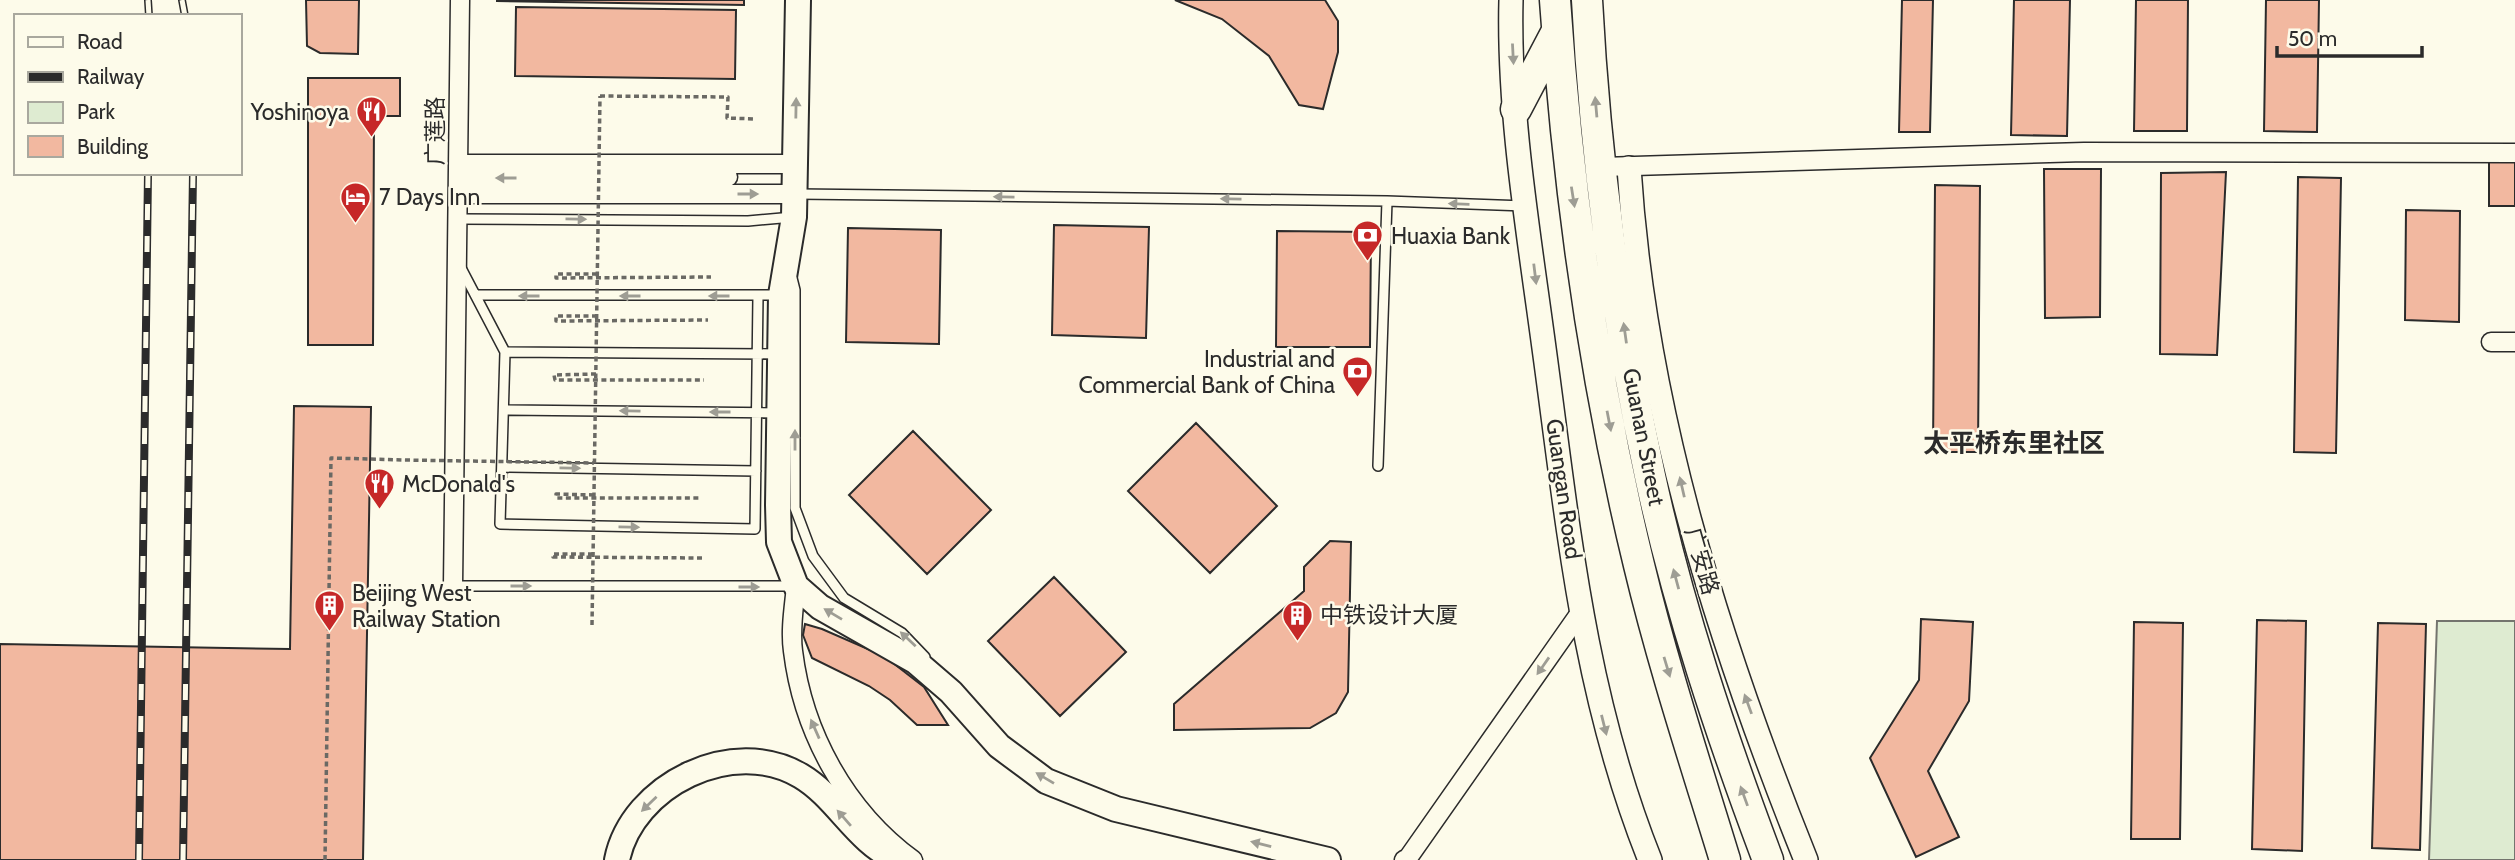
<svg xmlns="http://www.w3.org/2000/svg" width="2515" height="860" viewBox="0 0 2515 860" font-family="Cabin,'Noto Sans SC',sans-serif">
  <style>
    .green { fill: #deebd1; stroke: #74746e; stroke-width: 2 }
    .building { fill: #f2b8a0; stroke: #2b2b2b; stroke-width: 2 }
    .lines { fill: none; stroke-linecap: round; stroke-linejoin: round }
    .service-casing { stroke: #2b2b2b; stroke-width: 12 }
    .minor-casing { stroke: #2b2b2b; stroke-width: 21 }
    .tertiary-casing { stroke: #2b2b2b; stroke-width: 26 }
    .secondary-casing { stroke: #2b2b2b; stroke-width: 28 }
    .trunk-casing { stroke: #2b2b2b; stroke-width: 33 }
    .path { stroke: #6a6964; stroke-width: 3.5; stroke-dasharray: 5 3.5; stroke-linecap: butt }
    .service { stroke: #fdfbea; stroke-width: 9 }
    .minor { stroke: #fdfbea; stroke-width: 18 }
    .tertiary { stroke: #fdfbea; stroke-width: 23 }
    .secondary { stroke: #fdfbea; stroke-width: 24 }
    .trunk { stroke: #fdfbea; stroke-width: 30 }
    .rail-casing { stroke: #2b2b2b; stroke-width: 8 }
    .rail { stroke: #fdfbea; stroke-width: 5; stroke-dasharray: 16; stroke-linecap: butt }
    .path-bridge { stroke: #6a6964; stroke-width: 3.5; stroke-dasharray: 5 3.5; stroke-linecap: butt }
    .oneway { fill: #9e9d94 }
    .labels { text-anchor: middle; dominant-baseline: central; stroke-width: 5; stroke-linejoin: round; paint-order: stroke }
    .poi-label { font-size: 23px; fill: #2b2b2b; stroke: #fdfbea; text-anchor: start }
    .street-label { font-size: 23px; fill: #2b2b2b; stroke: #fdfbea }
    .quarter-label { font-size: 26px; font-weight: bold; fill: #2b2b2b; stroke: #fdfbea }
  </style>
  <rect width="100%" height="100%" fill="#fdfbea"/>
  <path class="green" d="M2437,621H2515V860H2429Z"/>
  <path class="building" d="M306,0H359L358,54L320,53L307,46Z
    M497,0H744V5L497,1Z
    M1175,0H1325L1338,21V52L1323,109L1299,105L1269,56L1222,19Z
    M1902,0H1933L1930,132H1899Z
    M2014,0H2070L2067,136L2011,135Z
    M2136,0H2188L2187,131H2134Z
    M2266,0H2319L2317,132L2264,131Z
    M516,7L736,10L735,79L515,76Z
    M308,78H400V116H374L373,345H308Z
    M2489,161L2515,162V206H2489Z
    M2044,169H2101L2100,317L2045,318Z
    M2226,172L2217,355L2160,354L2161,173Z
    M2298,177L2341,178L2336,453L2294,452Z
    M1935,185L1980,186L1978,452H1933Z
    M2406,210L2460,211L2459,322L2405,320Z
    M1054,225L1149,227L1146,338L1052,335Z
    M848,228L941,230L939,344L846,342Z
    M1277,231L1371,232L1370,347H1276Z
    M294,406L371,407L363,860H0V644L290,649Z
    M1196,423L1277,506L1210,573L1128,491Z
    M913,431L991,510L927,574L849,495Z
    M1330,541L1351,542L1348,692L1336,713L1310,728L1174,730V704L1304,591V567Z
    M1054,577L1126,652L1060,716L988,641Z
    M1921,619L1973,622L1969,701L1928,771L1959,837L1916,857L1870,758L1919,680Z
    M2257,620L2306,621L2302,851L2252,849Z
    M2134,622L2183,623L2180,839H2131Z
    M2378,623L2426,624L2420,850L2372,848Z
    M805,624L822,629L884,656L924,687L948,725H917L890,700L869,686L812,658L803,635Z"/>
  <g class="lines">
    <defs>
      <path id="service" d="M797,194L1387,201L1525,206
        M459,219L748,221L793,217
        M460,266L505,352L500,524L755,529L758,296
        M792,278L795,290V508L813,556L844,598L902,633L925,657
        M478,295H780
        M505,352L780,354
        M504,410L778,413
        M1378,466L1387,201
        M502,467L756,471
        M453,586H794"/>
      <path id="minor" d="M460,164H795
        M1602,167L2084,152L2515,153
        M459,178L728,177
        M459,194H794
        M2491,342H2515
        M453,586L460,0
        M796,586C794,607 790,630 793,651C803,733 846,811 913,860
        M1404,860L1408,858L1582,610"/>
      <path id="tertiary" d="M1511,0C1508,114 1529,235 1544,348C1568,524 1583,693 1650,860
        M1629,168C1644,407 1717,639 1806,860"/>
      <path id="secondary" d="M798,0L794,217L781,295L778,505L779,542L796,586L820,607L915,661L951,692L999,746L1046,781L1116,809L1328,860
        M617,860C632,785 733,735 801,776C838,798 856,842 898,860"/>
      <path id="trunk" d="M1555,0C1568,190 1594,380 1639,565C1663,665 1695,762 1725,860
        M1587,0C1595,155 1617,325 1650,476C1678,607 1721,735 1768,860
        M1516,109L1557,31"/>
    </defs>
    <use href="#service" class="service-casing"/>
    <use href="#minor" class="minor-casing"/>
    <use href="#tertiary" class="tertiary-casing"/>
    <use href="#secondary" class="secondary-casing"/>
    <use href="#trunk" class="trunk-casing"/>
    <path class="path" d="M600,96L728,97L727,118L756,119
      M597,274H556V278L711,277
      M597,316H556V321L708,320
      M596,374L554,375L555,380H704
      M594,495L556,494L557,498H701
      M593,554H553V557L702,558
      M325,860L331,458L405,460"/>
    <use href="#service" class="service"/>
    <use href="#minor" class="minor"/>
    <use href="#tertiary" class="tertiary"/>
    <use href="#secondary" class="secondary"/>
    <use href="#trunk" class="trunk"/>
    <defs>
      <path id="rail" d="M148,0L149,16
        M182,0L185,16
        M139,860L148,173
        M183,860L193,173"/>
    </defs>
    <use href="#rail" class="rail-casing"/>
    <use href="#rail" class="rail"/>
    <path class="path-bridge" d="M405,460L594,463
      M592,625L600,96"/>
  </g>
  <defs><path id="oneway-solid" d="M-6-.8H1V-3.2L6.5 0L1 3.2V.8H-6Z" transform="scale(1.75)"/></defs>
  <g class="oneway">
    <use href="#oneway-solid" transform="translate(1513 54) rotate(87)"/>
    <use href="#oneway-solid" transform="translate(1596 107) rotate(-95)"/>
    <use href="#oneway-solid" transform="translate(796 108) rotate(-89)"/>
    <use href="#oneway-solid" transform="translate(506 178) rotate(180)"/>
    <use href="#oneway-solid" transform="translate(748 194)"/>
    <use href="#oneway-solid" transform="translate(1004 197) rotate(-179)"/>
    <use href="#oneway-solid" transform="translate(1573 197) rotate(81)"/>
    <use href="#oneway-solid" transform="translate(1231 199) rotate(-179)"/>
    <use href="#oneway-solid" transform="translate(1459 204) rotate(-178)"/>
    <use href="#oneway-solid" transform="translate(576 219) rotate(1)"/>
    <use href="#oneway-solid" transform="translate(1535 274) rotate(83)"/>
    <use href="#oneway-solid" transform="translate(529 296) rotate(-180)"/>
    <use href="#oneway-solid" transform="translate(630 296) rotate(-180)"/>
    <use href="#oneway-solid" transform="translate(719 296) rotate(180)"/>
    <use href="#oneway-solid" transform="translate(1625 333) rotate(-98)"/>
    <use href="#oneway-solid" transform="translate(630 411) rotate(-179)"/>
    <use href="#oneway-solid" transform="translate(720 412) rotate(-180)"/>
    <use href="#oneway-solid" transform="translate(1609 421) rotate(79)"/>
    <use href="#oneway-solid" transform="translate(795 440) rotate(-90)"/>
    <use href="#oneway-solid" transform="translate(570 468) rotate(1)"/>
    <use href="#oneway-solid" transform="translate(1682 487) rotate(-103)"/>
    <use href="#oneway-solid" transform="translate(629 527) rotate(1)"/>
    <use href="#oneway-solid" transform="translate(1676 579) rotate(-105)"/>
    <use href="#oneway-solid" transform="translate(521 586)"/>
    <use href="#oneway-solid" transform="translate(749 587)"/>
    <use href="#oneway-solid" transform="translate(833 614) rotate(-149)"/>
    <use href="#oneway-solid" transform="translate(908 639) rotate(-137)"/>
    <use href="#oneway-solid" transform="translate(1543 666) rotate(125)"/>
    <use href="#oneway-solid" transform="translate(1667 667) rotate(73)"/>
    <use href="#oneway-solid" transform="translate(1748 704) rotate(-110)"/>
    <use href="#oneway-solid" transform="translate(1604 725) rotate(76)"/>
    <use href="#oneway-solid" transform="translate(815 729) rotate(-114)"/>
    <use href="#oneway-solid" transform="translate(1045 778) rotate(-149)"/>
    <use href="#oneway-solid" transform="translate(1744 796) rotate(-110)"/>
    <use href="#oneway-solid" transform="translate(649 804) rotate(136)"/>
    <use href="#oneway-solid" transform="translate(844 818) rotate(-131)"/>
    <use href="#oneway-solid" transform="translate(1261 844) rotate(-166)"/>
  </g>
  <defs>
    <symbol id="restaurant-pin" viewBox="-11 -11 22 30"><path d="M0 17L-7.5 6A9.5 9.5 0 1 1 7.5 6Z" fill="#c62828" stroke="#fdfbea"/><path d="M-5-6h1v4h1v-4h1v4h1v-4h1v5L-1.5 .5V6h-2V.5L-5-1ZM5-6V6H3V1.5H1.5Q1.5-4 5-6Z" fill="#fff"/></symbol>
    <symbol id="hotel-pin" viewBox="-11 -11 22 30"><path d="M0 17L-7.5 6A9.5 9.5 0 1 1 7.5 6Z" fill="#c62828" stroke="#fdfbea"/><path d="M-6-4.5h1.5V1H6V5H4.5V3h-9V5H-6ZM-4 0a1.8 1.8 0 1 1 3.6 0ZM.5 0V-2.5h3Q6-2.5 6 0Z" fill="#fff"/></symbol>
    <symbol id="bank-pin" viewBox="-11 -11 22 30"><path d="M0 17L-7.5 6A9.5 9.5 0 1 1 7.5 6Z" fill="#c62828" stroke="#fdfbea"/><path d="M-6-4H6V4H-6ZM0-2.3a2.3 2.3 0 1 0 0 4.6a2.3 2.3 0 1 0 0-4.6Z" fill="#fff"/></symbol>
    <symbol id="building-pin" viewBox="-11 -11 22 30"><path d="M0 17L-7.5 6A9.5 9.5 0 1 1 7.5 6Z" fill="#c62828" stroke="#fdfbea"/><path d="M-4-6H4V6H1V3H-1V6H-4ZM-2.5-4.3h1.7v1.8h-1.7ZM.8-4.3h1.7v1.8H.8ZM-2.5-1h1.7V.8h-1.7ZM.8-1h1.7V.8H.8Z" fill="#fff"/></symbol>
  </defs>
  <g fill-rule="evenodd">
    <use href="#restaurant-pin" x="354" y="94" width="35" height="47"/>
    <use href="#hotel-pin" x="338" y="180" width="35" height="47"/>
    <use href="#bank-pin" x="1350" y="218" width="35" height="47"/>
    <use href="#bank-pin" x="1340" y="354" width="35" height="47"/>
    <use href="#restaurant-pin" x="362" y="466" width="35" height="47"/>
    <use href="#building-pin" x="312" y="588" width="35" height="47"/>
    <use href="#building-pin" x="1280" y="598" width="35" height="47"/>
  </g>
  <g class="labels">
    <g class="poi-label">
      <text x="349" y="112" text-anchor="end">Yoshinoya</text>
      <text x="379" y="197">7 Days Inn</text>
      <text x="1391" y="236">Huaxia Bank</text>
      <text x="1335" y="359" text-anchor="end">Industrial and<tspan x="1335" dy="26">Commercial Bank of China</tspan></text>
      <text x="402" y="484">McDonald's</text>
      <text x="352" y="593">Beijing West<tspan x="352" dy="26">Railway Station</tspan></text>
      <text x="1320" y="615">中铁设计大厦</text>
    </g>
    <g class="street-label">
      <text transform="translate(435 131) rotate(-90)">广莲路</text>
      <text transform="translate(1644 437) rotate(79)">Guanan Street</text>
      <text transform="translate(1564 489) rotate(82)">Guangan Road</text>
      <text transform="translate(1702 561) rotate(74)">广安路</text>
    </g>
    <g class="quarter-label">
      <text x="2014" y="443">太平桥东里社区</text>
    </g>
  </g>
  <rect x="14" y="14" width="228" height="161" fill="#fdfbea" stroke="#a9a89e" stroke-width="2"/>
  <rect x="28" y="37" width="35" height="10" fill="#fdfbea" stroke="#a9a89e" stroke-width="2"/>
  <text x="77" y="49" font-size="21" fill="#2b2b2b">Road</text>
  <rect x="28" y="72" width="35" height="10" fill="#2b2b2b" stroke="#a9a89e" stroke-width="2"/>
  <text x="77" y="84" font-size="21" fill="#2b2b2b">Railway</text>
  <rect x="28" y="102" width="35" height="21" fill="#deebd1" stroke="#a9a89e" stroke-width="2"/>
  <text x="77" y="119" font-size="21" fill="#2b2b2b">Park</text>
  <rect x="28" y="136" width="35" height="21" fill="#f2b8a0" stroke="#a9a89e" stroke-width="2"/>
  <text x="77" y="154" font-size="21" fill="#2b2b2b">Building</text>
  <path d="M2277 46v10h145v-10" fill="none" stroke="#2b2b2b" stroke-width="3.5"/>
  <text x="2288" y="46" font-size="21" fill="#2b2b2b" stroke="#fdfbea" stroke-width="5" paint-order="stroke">50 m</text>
</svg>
